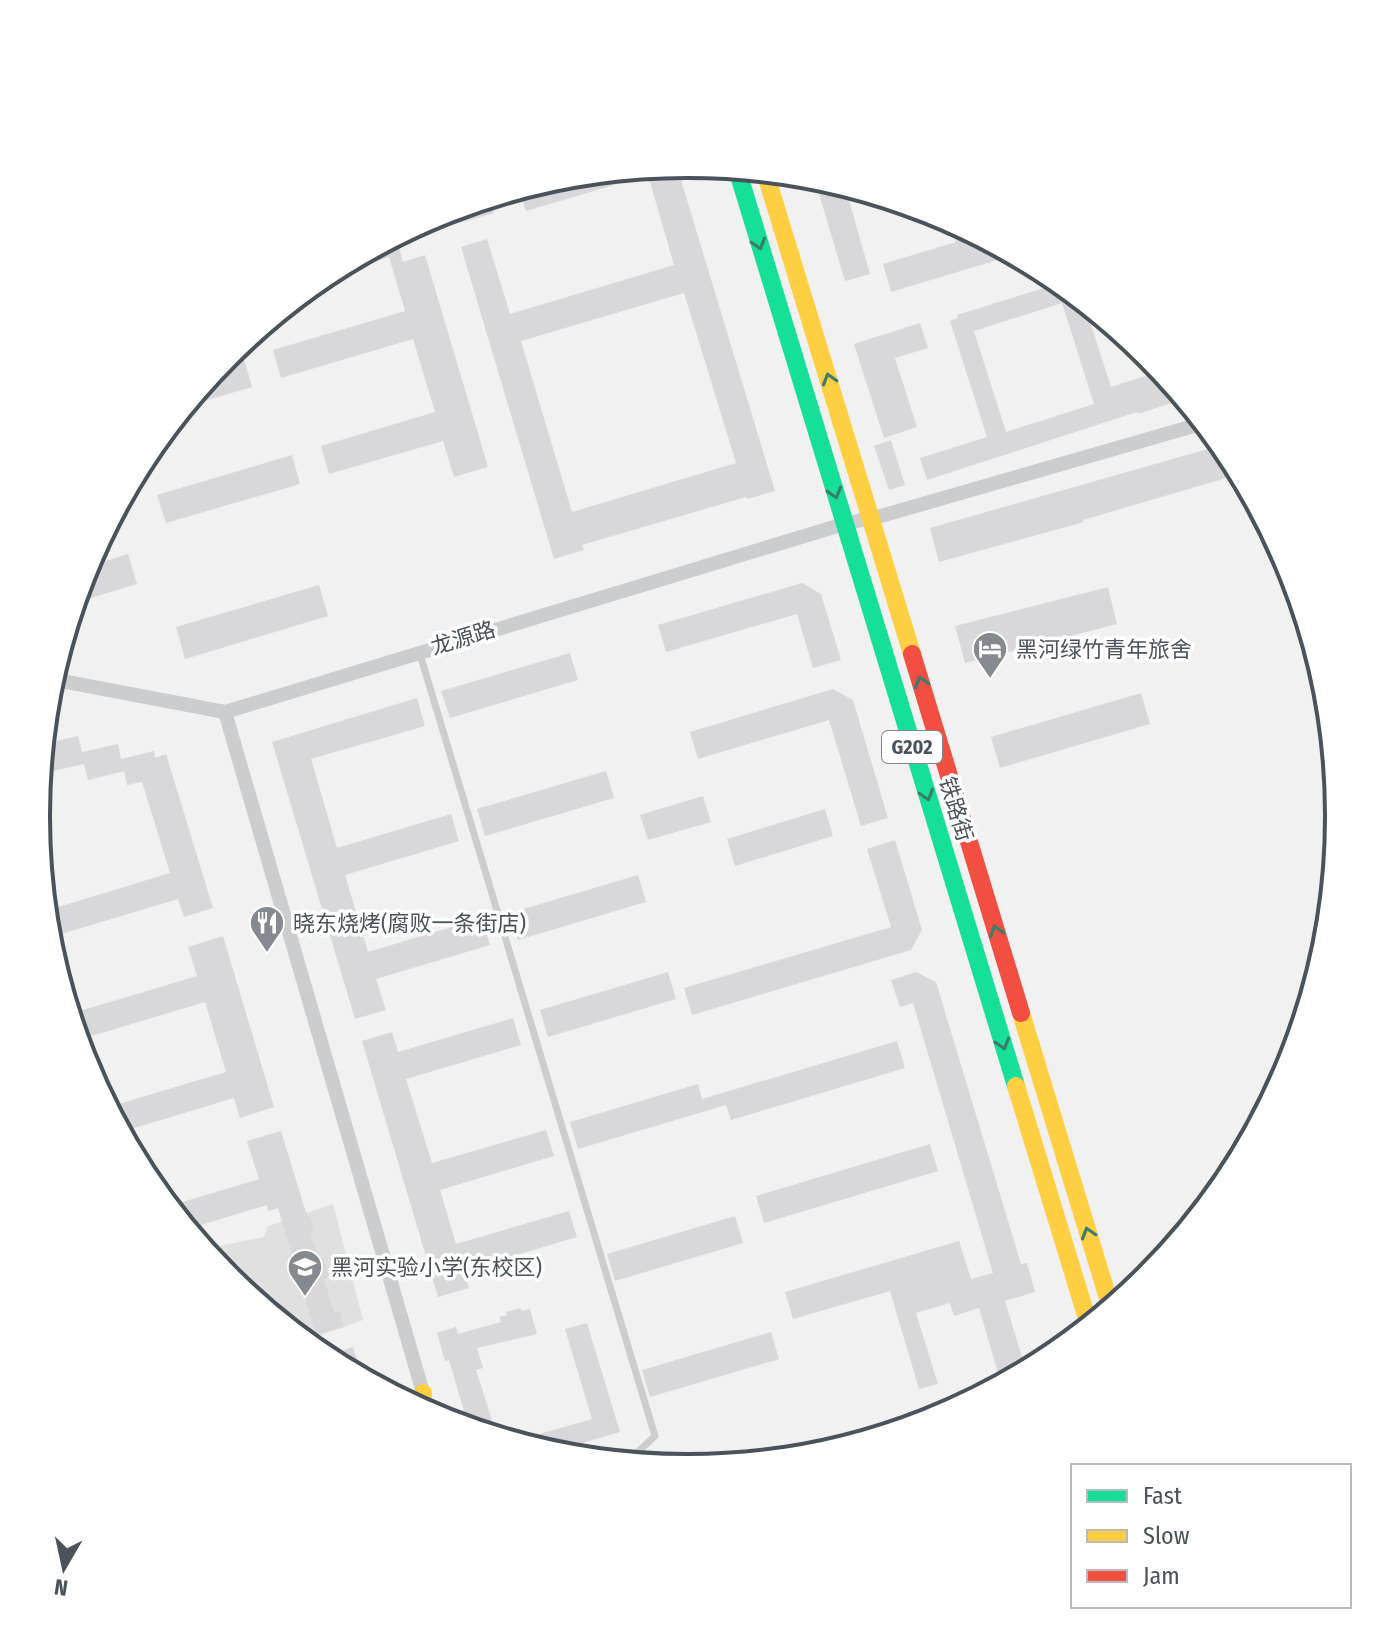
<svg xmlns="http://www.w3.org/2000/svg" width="1375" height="1632" viewBox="0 0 1375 1632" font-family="'Fira Sans Condensed','Noto Sans SC',sans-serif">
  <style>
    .education { fill: #e0e0e1 }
    .building { fill: #d8d8da; fill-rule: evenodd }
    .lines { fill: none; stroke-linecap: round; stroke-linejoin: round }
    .lane { stroke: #cbcdcf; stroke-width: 7 }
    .street { stroke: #cbcdcf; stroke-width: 14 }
    .fast { stroke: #16e098; stroke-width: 18 }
    .slow { stroke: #ffcf43; stroke-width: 18 }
    .jam { stroke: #f24e42; stroke-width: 18 }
    .oneway { stroke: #3a7d6e }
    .labels { text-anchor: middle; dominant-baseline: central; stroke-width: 7; stroke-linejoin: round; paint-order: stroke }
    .shield { fill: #fff; stroke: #80878d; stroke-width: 2 }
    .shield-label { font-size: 20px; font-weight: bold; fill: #4a535c }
    .street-label { font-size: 22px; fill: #4a535c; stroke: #fff }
    .poi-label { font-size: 22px; fill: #4a535c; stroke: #fff; text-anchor: start }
    .rim { fill: none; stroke: #4a535c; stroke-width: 4 }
  </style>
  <rect width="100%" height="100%" fill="#f2f1f1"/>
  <path class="education" d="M333,1204L363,1320L315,1337L319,1353L227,1276L204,1249L264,1237L268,1226Z"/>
  <path class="building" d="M672,166L677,181L681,180L775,491L747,499L746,497L582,545L584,550L554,559L461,247L487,239L510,314L674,265L648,175L526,211L519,190L561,177ZM684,293L736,463L572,512L521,341Z
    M814,177L845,186L870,274L845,281Z
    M490,198L494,213L428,232L425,221L439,214Z
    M949,221L1014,255L891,292L883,264L956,242Z
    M396,237L403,262L425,255L488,467L454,477L443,441L329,474L321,446L435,412L413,339L281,378L273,350L405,311L389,257L377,261L373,249Z
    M1060,283L1084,303L1111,387L1161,371L1184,399L1138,414L1137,412L927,480L920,458L987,437L950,321L958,318L957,315ZM1062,303L1094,404L1006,432L974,331Z
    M920,323L928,348L895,358L917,427L884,438L854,344Z
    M244,359L252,387L184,407L217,367Z
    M891,440L905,485L889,490L874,446Z
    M1222,445L1240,474L1083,520L1084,522L939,562L930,528Z
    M292,455L300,484L166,523L157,495Z
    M128,554L137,584L75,603L86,567Z
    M802,583L821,594L841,660L813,668L797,614L666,652L658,625Z
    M319,585L328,616L185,659L176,627Z
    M1108,587L1117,624L965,663L955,626Z
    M570,653L578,680L450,718L441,691Z
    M833,689L853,700L888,818L861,826L829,720L698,759L690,732Z
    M1141,693L1150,724L1000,768L991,737Z
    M417,698L425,726L311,759L337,848L451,814L459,841L345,875L368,952L482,918L490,945L376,979L386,1010L355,1019L272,742Z
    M78,736L82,752L118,744L121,759L154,751L155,758L166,754L213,908L184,917L178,899L48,938L45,911L170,873L142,782L127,785L124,771L88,780L84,764L48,772L43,744Z
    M606,771L614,798L485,836L477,809Z
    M703,796L711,822L648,840L640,815Z
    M825,809L833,836L735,866L727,839Z
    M895,840L922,930L911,950L692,1015L684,988L891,927L867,849Z
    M638,875L646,902L518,940L510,913Z
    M223,936L274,1107L240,1118L234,1098L121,1132L108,1107L226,1072L205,1002L78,1040L70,1014L197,976L188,947Z
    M668,972L676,999L548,1037L540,1010Z
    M916,972L936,982L1021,1264L1027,1263L1035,1292L1005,1301L1026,1370L1001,1383L979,1308L954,1316L950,1303L916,1313L938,1384L919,1389L890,1291L793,1319L785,1292L959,1241L971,1279L993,1273L913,1003L900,1007L891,980Z
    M513,1018L521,1045L406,1079L432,1163L546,1130L554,1156L440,1190L456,1244L569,1211L577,1237L464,1271L469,1288L438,1297L362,1041L392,1032L398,1052Z
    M897,1041L905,1068L731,1120L726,1105L578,1149L570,1122L698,1084L702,1099Z
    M281,1131L307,1216L310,1215L315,1231L310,1233L319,1262L324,1261L329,1278L324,1279L334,1313L340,1311L344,1327L316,1335L278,1208L268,1211L267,1205L188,1229L169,1206L259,1179L247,1141Z
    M930,1144L938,1171L764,1223L756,1196Z
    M735,1216L743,1243L615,1281L607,1254Z
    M521,1308V1311L530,1309L537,1334L477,1348L483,1368L476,1370L497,1436L464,1426L460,1413L464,1411L449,1360L445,1361L437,1333L456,1327L458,1334L501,1322L499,1317L507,1315L506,1312Z
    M587,1323L620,1432L551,1452L515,1441L592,1419L565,1329Z
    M771,1332L779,1359L650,1397L642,1370Z
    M353,1347L363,1378L325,1357Z"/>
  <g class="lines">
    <path class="lane" d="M419,651L655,1436L627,1462"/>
    <path class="street" d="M51,679L225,712L844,524L881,516L1204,423
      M225,712L429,1413"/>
    <path class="fast" d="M737,169L1016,1086"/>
    <path class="slow" d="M765,172L912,654
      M1021,1013L1111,1308
      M1016,1086L1089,1325
      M420,1408L423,1393"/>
    <path class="jam" d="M912,654L1021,1013"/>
  </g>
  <defs><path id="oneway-chevron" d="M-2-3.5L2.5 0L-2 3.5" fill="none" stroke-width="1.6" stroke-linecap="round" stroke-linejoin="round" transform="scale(2)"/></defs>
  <g class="oneway">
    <use href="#oneway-chevron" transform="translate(759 244) rotate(73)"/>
    <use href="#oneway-chevron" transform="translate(829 379) rotate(-107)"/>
    <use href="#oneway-chevron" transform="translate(835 493) rotate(73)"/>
    <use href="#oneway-chevron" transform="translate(921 682) rotate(-107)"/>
    <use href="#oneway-chevron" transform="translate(927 795) rotate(73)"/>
    <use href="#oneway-chevron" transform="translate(996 931) rotate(-107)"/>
    <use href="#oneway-chevron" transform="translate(1003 1044) rotate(73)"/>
    <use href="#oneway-chevron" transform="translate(1088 1233) rotate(-107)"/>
  </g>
  <defs>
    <symbol id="hotel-pin" viewBox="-11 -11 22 30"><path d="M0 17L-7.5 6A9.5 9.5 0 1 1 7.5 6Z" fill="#858a90" stroke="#fff"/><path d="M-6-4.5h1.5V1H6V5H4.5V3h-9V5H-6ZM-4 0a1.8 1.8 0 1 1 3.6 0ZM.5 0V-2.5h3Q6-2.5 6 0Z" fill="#fff"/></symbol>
    <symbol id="restaurant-pin" viewBox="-11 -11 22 30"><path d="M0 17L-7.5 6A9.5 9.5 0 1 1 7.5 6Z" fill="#858a90" stroke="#fff"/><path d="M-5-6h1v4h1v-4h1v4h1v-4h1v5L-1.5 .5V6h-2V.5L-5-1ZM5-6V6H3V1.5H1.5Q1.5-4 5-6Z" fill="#fff"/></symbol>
    <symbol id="school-pin" viewBox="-11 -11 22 30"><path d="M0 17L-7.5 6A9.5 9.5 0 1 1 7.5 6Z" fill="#858a90" stroke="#fff"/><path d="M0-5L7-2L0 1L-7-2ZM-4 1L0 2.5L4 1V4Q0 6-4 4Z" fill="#fff"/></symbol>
  </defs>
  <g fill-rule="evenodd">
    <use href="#hotel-pin" x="970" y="629" width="40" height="54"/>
    <use href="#restaurant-pin" x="247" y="903" width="40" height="54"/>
    <use href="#school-pin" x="285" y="1247" width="40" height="54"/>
  </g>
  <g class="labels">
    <rect class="shield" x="882" y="731" width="60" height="32" rx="6"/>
    <g class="shield-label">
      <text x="912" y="747">G202</text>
    </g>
    <g class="street-label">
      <text transform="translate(463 638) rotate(-17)">龙源路</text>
      <text transform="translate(956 809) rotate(73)">铁路街</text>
    </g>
    <g class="poi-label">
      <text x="1016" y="649">黑河绿竹青年旅舍</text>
      <text x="293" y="923">晓东烧烤(腐败一条街店)</text>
      <text x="331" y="1267">黑河实验小学(东校区)</text>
    </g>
  </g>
  <path d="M0 0H1375V1632H0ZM687 178H688A637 637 0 0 1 1325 815V817A637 637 0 0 1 688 1454H687A637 637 0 0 1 50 817V815A637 637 0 0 1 687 178Z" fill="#fff" fill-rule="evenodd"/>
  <path class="rim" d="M687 178H688A637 637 0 0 1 1325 815V817A637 637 0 0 1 688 1454H687A637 637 0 0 1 50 817V815A637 637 0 0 1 687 178Z"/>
  <rect x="1071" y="1464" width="280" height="144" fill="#ffffff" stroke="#b7babe" stroke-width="2"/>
  <rect x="1087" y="1490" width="40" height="12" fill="#16e098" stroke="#b7babe" stroke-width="2"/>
  <text x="1143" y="1504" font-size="24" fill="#4a535c">Fast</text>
  <rect x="1087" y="1530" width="40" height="12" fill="#ffcf43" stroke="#b7babe" stroke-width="2"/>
  <text x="1143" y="1544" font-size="24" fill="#4a535c">Slow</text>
  <rect x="1087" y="1570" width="40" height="12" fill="#f24e42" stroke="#b7babe" stroke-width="2"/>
  <text x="1143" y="1584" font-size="24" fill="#4a535c">Jam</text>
  <g transform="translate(64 1568) rotate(189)" stroke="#ffffff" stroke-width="6" paint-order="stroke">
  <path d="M0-6L14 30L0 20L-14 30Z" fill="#4a535c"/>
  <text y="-12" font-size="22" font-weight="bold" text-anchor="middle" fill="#4a535c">N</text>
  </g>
</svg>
